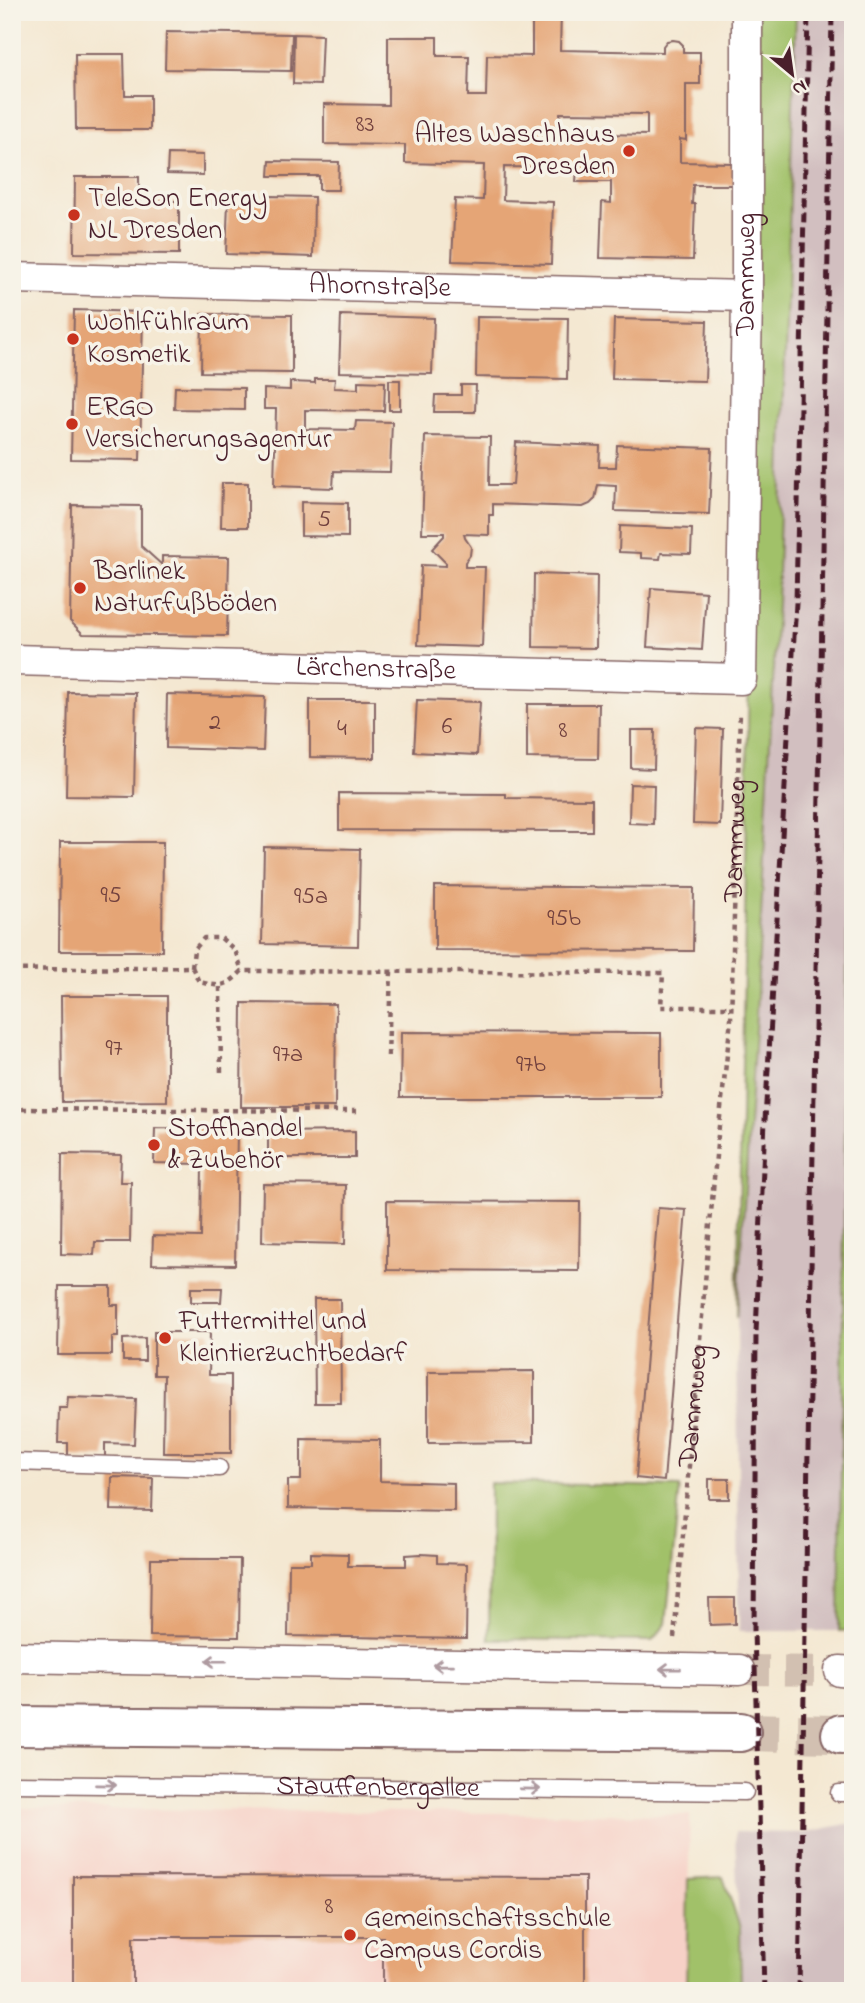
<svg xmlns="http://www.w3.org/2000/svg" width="865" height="2003" viewBox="0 0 865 2003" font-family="'Indie Flower',sans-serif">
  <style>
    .built { fill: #f7d1c7 }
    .industrial { fill: #d2bfc0 }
    .green { fill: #a1c169; stroke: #76704a; stroke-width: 2 }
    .building { fill: #e5a576; fill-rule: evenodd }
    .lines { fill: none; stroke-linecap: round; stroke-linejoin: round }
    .street-tunnel { stroke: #d2c0b1; stroke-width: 30; stroke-dasharray: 30 15; stroke-linecap: butt }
    .secondary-tunnel { stroke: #d2c0b1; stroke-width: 38; stroke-dasharray: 38 19; stroke-linecap: butt }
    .lane-casing { stroke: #866565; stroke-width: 19 }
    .street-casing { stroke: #866565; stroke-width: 33 }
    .secondary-casing { stroke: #866565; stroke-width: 42 }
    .path { stroke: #866565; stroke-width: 4.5; stroke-dasharray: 5 5; stroke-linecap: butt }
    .lane { stroke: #fff; stroke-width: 16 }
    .street { stroke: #fff; stroke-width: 30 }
    .secondary { stroke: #fff; stroke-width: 38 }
    .rail { stroke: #4a1f2b; stroke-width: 5; stroke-dasharray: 10 5; stroke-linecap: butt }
    .oneway { stroke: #ae9aa0 }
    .poi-dot { fill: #c8321e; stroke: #f7f3e8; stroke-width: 2.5 }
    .labels { text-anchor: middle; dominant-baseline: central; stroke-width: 7; stroke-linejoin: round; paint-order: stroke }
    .number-label { font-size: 24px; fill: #71403e }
    .poi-label { font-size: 28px; fill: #4a1f2b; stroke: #f7f3e8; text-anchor: start }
    .street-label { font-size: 28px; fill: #4a1f2b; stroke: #f7f3e8 }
  </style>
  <rect width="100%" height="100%" fill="#f7f3e8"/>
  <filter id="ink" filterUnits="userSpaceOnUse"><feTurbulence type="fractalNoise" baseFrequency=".0143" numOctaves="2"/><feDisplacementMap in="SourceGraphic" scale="14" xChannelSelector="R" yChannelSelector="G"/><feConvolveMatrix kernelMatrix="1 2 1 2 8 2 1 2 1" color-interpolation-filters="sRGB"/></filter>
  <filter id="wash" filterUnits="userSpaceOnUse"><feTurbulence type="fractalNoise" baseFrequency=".00686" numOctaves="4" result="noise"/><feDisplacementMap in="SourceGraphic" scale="28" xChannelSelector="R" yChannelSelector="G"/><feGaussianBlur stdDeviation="1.57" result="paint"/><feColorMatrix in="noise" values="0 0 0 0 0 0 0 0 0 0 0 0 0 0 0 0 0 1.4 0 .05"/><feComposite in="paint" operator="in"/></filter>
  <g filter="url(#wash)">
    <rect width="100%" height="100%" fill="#f4e8d2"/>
    <path class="built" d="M16,1808L690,1815L686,1991H12V1838Z"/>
    <path class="industrial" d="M796,12H853V487L839,1631H739L737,1318L756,1014L777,605Z
      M852,1823L849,1991H741L735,1832L802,1833Z"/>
    <path class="green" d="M758,12H796L777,605L756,1014L737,1318L746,867Z
      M853,487V1630L839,1631Z
      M490,1483L680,1487L666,1624L652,1641L489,1639Z
      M723,1877L740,1928L741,1991H686L688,1879Z"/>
    <g id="blocks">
      <path class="building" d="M532,12H561L560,50L663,52V46L667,41L673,40L679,41L683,45V52H700V84H686V140L680,139V162L734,163V185H693L692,204H695L693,260L600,258L602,202L611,203V182H576L577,168L504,167L503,200L553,202L551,264L452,261L455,199L483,200L484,165L405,163V145L324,144V104L388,105V37H437V56H469L468,96H486L487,55L532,56ZM560,113L647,114V135L560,133Z
        M166,32L292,34L291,71L165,69Z
        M294,34L322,35L320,85L293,84Z
        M75,54H124L125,95H150V130H76Z
        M168,154L203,155V175L167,174Z
        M270,161L339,162L338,190H319V176H269Z
        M75,177H139V201H179V254L74,253Z
        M269,196L314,197L313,257L226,254L228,202L269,203Z
        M74,310L143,312L140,460L71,459Z
        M202,314L292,315V373L201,372Z
        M341,315L434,318L432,374L339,372Z
        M477,317L568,318L567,379L476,377Z
        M614,319L707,321L705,381L612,379Z
        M315,379H335L334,388L358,389V381L385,382L384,411L305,410V429L355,430L356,421L392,422L390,472L334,471L333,488L274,486L276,409H264V389L290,390V382L315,383Z
        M389,380H400V410H389Z
        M461,385H476L475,412H434L435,395H461Z
        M175,387L244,388V410L174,409Z
        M425,436L490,437L489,485H513L516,442L600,446L599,467H616L617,445L712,448L709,514L615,511L616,486L598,485L595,499L590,504L583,507L493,504V515H489V535L464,534L465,538L471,547L470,555L465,562V567H485L482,647L418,645L421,565L446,566V563L432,549L444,536V533H422Z
        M222,483H248V527H221Z
        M301,502L348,503V537L301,536Z
        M72,505L141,506V546L162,565V556L229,557L227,636L83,634L70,621Z
        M620,526L692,529L691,554L661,553L660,559L641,558V553L619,552Z
        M534,574L597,576L596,648L533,647Z
        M651,588L706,592L702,650L647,647Z
        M68,692L136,693L134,797L66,796Z
        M167,694L265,697L263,751L166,748Z
        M310,700H375V758L310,757Z
        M417,700L480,702L477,755L414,752Z
        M527,704H599L598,759L527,758Z
        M696,728L723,729L720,825L693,824Z
        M631,730H655L654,769L631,768Z
        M630,784L654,785L653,824L629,823Z
        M339,793L506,794V798L592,799V831L339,830Z
        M60,842H163L162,951H59Z
        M264,847L360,849L358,946L262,944Z
        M435,886L694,888L693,951L435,950Z
        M61,996H167V1101L62,1102Z
        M242,1003L336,1004L335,1107H241Z
        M401,1032L661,1033V1097H400Z
        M155,1128L237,1129L235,1265L152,1264L153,1236L201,1237L202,1164L154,1163Z
        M355,1131V1158H268V1132Z
        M62,1154L121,1155L120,1182H131L130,1242H95L94,1255L61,1254Z
        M263,1184L346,1185L345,1244L262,1242Z
        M387,1201L580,1202L579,1271L387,1270Z
        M658,1208L686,1210L664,1481L636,1478Z
        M59,1286H111V1305H118V1337H112V1355H58Z
        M191,1288H222L221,1302H191Z
        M314,1299H340L341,1403H315Z
        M154,1332H210L209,1375H231V1453H163L164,1375H154Z
        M145,1338V1361H123V1339Z
        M534,1371V1442L428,1443V1372Z
        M68,1397L136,1399L134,1444L105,1443V1457L68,1456V1443H58L59,1408H67Z
        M301,1439L380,1440V1481L454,1483V1511L288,1508V1480H301Z
        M112,1477L153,1478L152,1511L111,1510Z
        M709,1479H729V1499H709Z
        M311,1553L348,1554V1566H406V1555L421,1554L437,1555V1563L467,1564L466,1639L288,1636L289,1563H311Z
        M151,1559H240L239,1637L150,1636Z
        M709,1598H735V1624L710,1625Z
        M73,1876L585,1877V1991H383V1937H133V1991H73Z"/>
    </g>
  </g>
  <g filter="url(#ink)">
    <use href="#blocks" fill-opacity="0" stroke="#866565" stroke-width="2"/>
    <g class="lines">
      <path class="street-tunnel" d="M739,1670L840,1671"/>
      <path class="secondary-tunnel" d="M741,1732L841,1734"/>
      <defs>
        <g id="lane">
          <path d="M12,1462L219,1468"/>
          <path id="s2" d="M12,1784L745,1792"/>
          <path d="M839,1793H853"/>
        </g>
        <g id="street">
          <path id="s3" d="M12,278L747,296"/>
          <path id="s4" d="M12,660L741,679L747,296V12"/>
          <path d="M12,1657L739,1670"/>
          <path d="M840,1671L853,1672"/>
        </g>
        <path id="secondary" d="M12,1726L741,1732
          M841,1734H853"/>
      </defs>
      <use href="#lane" class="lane-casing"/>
      <use href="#street" class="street-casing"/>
      <use href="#secondary" class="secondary-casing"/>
      <g class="path">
        <path d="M15,246L18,12"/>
        <path d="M12,411L14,311"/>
        <path d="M192,967L194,950L204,938H221L235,950L242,971"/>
        <path d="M12,970L192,967L199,982C222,987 225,988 242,971L663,973L661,1007H731"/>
        <path d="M220,987L221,1076"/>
        <path d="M388,1056L391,972"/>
        <path d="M12,1109L357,1111"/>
        <path id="s1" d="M674,1638L717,1144L731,1019L740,711"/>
      </g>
      <use href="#lane" class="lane"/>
      <use href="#street" class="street"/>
      <use href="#secondary" class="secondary"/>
      <path class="rail" d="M764,1991L754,1630L756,1333L765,1120L796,603L808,12
        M799,1991L832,12"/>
    </g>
    <defs><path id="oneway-shaft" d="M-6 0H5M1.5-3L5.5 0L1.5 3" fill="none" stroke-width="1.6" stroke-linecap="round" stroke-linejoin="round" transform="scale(1.75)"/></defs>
    <g class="oneway">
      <use href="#oneway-shaft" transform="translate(216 1661) rotate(-179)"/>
      <use href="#oneway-shaft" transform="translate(443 1665) rotate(-179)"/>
      <use href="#oneway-shaft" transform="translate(670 1669) rotate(-179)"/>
      <use href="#oneway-shaft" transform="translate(106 1785) rotate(1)"/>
      <use href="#oneway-shaft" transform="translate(530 1789) rotate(1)"/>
    </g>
  </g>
  <g class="poi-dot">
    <circle cx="629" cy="151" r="7"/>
    <circle cx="74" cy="215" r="7"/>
    <circle cx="73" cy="339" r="7"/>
    <circle cx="72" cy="424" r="7"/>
    <circle cx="80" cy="588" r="7"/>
    <circle cx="154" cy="1145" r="7"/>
    <circle cx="165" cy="1338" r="7"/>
    <circle cx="350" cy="1935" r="7"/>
  </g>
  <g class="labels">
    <g class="number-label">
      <text x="365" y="125">83</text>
      <text x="324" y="520">5</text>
      <text x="215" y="723">2</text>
      <text x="447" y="727">6</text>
      <text x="342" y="729">4</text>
      <text x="563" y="731">8</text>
      <text x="111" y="896">95</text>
      <text x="311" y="897">95a</text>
      <text x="564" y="919">95b</text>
      <text x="114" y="1049">97</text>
      <text x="288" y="1055">97a</text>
      <text x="531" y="1065">97b</text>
      <text x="329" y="1907">8</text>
    </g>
    <g class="poi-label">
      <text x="615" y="135" text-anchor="end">Altes Waschhaus<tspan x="615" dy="32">Dresden</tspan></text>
      <text x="88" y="199">TeleSon Energy<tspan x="88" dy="32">NL Dresden</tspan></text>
      <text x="87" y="323">Wohlfühlraum<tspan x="87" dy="32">Kosmetik</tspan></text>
      <text x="86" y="408">ERGO<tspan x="86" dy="32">Versicherungsagentur</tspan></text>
      <text x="94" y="572">Barlinek<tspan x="94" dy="32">Naturfußböden</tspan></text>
      <text x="168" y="1129">Stoffhandel<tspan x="168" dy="32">&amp; Zubehör</tspan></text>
      <text x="179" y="1322">Futtermittel und<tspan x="179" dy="32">Kleintierzuchtbedarf</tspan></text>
      <text x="364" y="1919">Gemeinschaftsschule<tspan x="364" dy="32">Campus Cordis</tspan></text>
    </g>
    <g class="street-label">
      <text stroke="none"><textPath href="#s4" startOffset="1134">Dammweg</textPath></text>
      <text stroke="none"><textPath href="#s3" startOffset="368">Ahornstraße</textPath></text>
      <text stroke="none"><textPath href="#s4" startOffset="364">Lärchenstraße</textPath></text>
      <text stroke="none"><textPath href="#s1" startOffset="800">Dammweg</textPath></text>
      <text stroke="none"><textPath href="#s1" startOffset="233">Dammweg</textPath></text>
      <text stroke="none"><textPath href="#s2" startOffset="366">Stauffenbergallee</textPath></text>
    </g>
  </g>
  <rect width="865" height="2003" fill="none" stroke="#f7f3e8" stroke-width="42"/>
  <g transform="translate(792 74) rotate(151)" stroke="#f7f3e8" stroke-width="5" paint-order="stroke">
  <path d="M0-5L12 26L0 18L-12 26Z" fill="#4a1f2b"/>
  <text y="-10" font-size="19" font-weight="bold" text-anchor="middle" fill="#4a1f2b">N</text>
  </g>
</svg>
